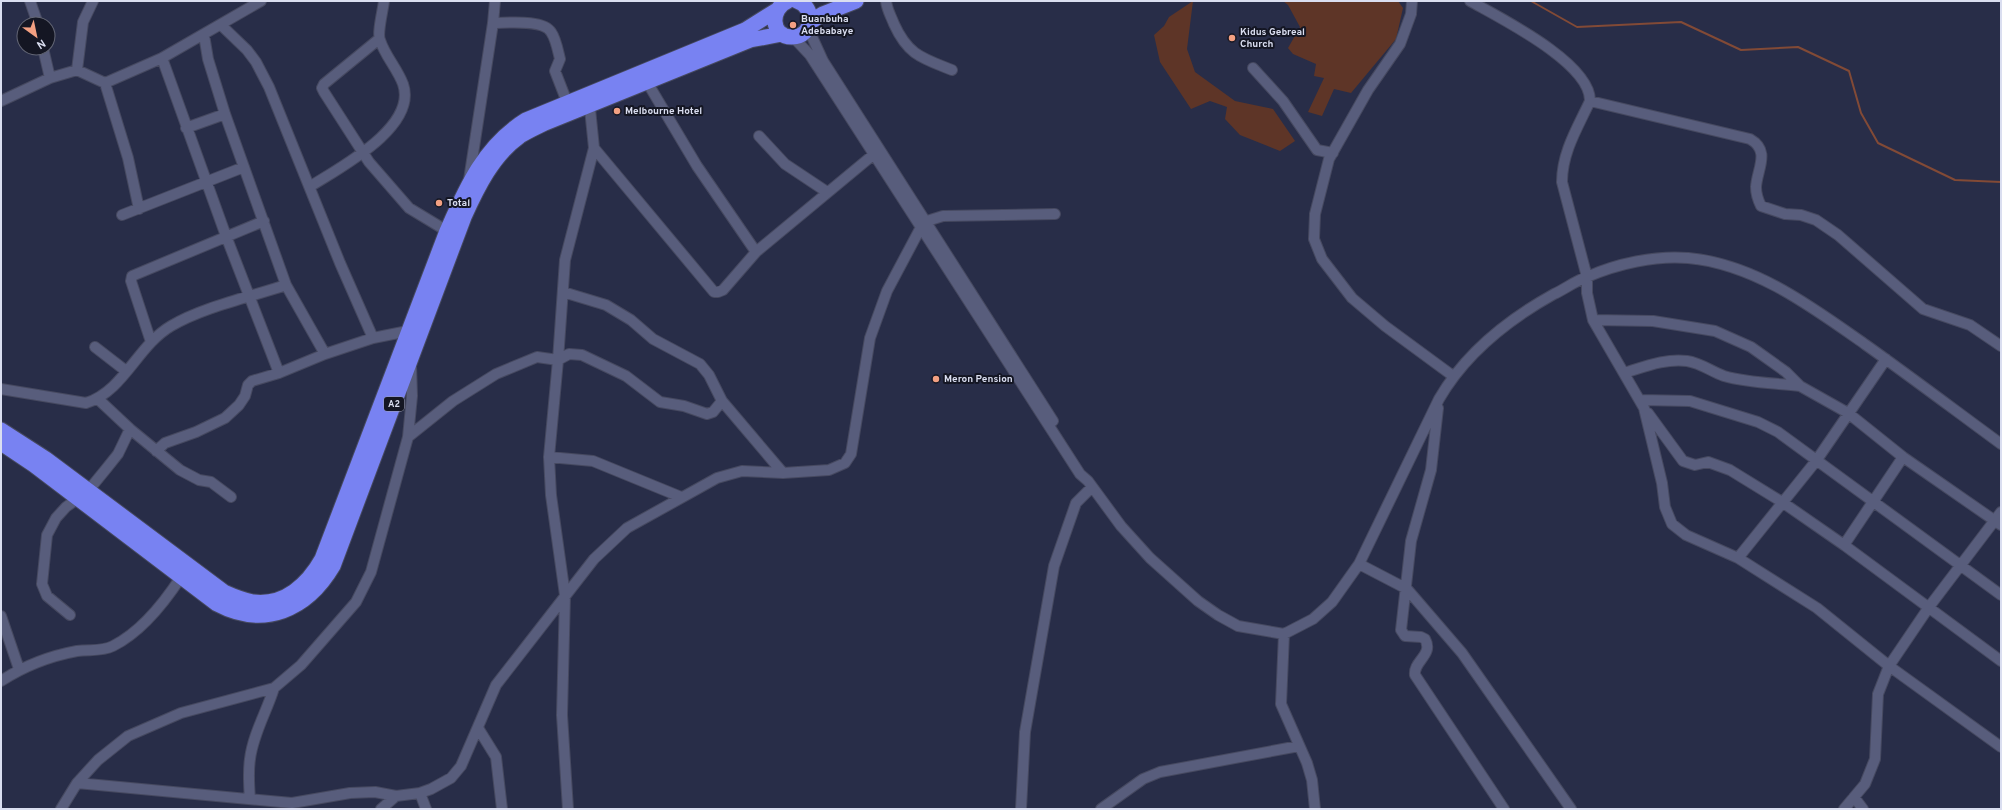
<svg xmlns="http://www.w3.org/2000/svg" width="2002" height="810" viewBox="0 0 2002 810" font-family="Overpass,sans-serif">
  <style>
    .green { fill: #5e3527 }
    .lines { fill: none; stroke-linecap: round; stroke-linejoin: round }
    .stream { stroke: #824a36; stroke-width: 2 }
    .minor-casing { stroke: #464960; stroke-width: 12 }
    .highway-casing { stroke: #464960; stroke-width: 17 }
    .minor { stroke: #585d7c; stroke-width: 10 }
    .highway { stroke: #7882f2; stroke-width: 15 }
    .poi-dot { fill: #f3a082; stroke: #141623; stroke-width: 1.5 }
    .labels { text-anchor: middle; dominant-baseline: central; stroke-width: 4; stroke-linejoin: round; paint-order: stroke }
    .shield { fill: #141623; stroke: #9fa2b2; stroke-width: 1 }
    .shield-label { font-size: 9px; font-weight: bold; fill: #dadef0 }
    .poi-label { font-size: 10px; font-weight: bold; fill: #dadef0; stroke: #141623; text-anchor: start }
  </style>
  <rect width="100%" height="100%" fill="#282d48"/>
  <path class="green" d="M1193,1L1187,49L1195,72L1235,101L1273,109L1295,141L1280,151L1240,135L1225,119L1227,107L1210,101L1191,109L1160,62L1154,35L1164,26L1169,17Z
    M1283,1H1398L1403,8L1396,39L1351,93L1334,89L1322,116L1308,112L1324,78L1314,76L1316,64L1293,54L1288,48L1300,27L1288,5Z"/>
  <g class="lines">
    <path class="stream" d="M1531,1L1577,27L1681,22L1741,50L1798,47L1849,71L1861,113L1878,143L1955,180L2001,182"/>
    <defs>
      <path id="minor" d="M30,1L38,24
        M886,1C887,10 891,16 894,24C908,55 922,58 952,70
        M1412,1L1411,14L1400,44L1368,90L1329,159L1315,214L1314,239L1322,259L1352,298L1385,326L1453,376
        M1470,1C1500,18 1591,63 1590,101C1578,127 1562,152 1562,182L1587,277V293L1593,320L1644,408L1662,483L1665,507L1672,524L1686,535L1738,558L1817,608L1889,666L2001,747
        M493,23C508,23 543,19 551,32C556,39 558,51 560,59L555,71L567,102
        M221,25L247,50L256,62L269,87L340,263L373,338
        M808,28L823,61L1053,421
        M204,35L208,59L225,114L286,285L325,354
        M793,37L810,55L1080,474L1088,481L1121,526L1150,558L1198,601L1218,615L1238,626L1284,634L1313,619L1332,602L1359,564L1439,399C1465,354 1509,319 1554,294C1565,289 1575,281 1587,277C1616,264 1656,255 1688,258C1755,264 1812,307 1866,345C1911,377 1956,411 2001,444
        M379,39L324,84L322,88L324,92L369,162L409,208L447,231
        M43,48L50,78
        M162,58L226,236L279,373
        M1253,68L1283,101L1317,150L1333,153
        M77,70L83,22L93,1
        M647,82L697,166L756,252
        M105,83L128,158L139,209
        M1,101L50,78L77,70L105,83L162,58L261,1
        M1590,101L1750,139C1771,151 1757,169 1756,187C1756,194 1758,200 1761,206L1785,214L1801,215L1816,220L1838,235L1923,309L1970,325L2001,346
        M186,128L225,114
        M759,136L785,164L827,192
        M594,148L714,292H718L723,290L756,252L879,150
        M469,180L493,23L495,1
        M311,186C339,168 418,127 403,84C397,68 385,56 380,40C377,33 383,10 384,1
        M122,215L244,167
        M1593,320L1653,321L1715,331L1751,347L1786,372L1800,386L1848,413L1903,457L2001,525
        M151,342L131,281L132,276L264,221
        M95,347L126,371
        M1624,373C1644,367 1666,358 1687,361C1701,363 1712,372 1724,376C1748,383 1775,383 1800,386
        M1,389L86,403C124,391 137,346 171,326C203,307 250,297 286,285
        M98,399L130,429L180,470L199,480L211,482L231,497
        M1641,400L1690,401L1758,422L1778,432L2001,595
        M722,401L783,473
        M1438,408L1431,470L1411,541L1401,630L1405,636L1421,637L1425,639C1434,655 1413,661 1415,675L1504,809
        M1648,413L1683,461L1695,465L1708,462L1730,470L1782,502L1844,545L2001,661
        M408,437L412,396L411,365
        M156,451L165,443L196,432L225,418L239,405L245,396L248,385L252,381L279,373L325,354L373,338L413,330
        M549,457L593,461L681,497
        M1844,545L1903,457
        M1738,558L1816,461L1886,359
        M1359,564L1407,589L1462,653L1571,809
        M70,615L47,596L42,584L47,535L56,518L66,507L88,491L106,469L118,454L130,429
        M1,616L19,669
        M1284,634L1281,704L1307,763L1312,780L1315,809
        M1,681C24,666 50,656 77,651C90,649 101,652 113,646C141,632 164,603 181,577
        M478,728L496,757L502,809
        M77,783L292,803L350,793L375,792L396,796L420,793L431,789L451,778L461,766L496,685L594,559L627,528L717,478L742,471L783,473L829,470L845,463L851,454L870,338L887,291L921,227L927,221L943,216L1055,214
        M420,793L426,809
        M1854,797L1863,809
        M250,799C249,786 248,772 250,759C253,734 267,711 274,688
        M61,809L77,783L98,760L128,736L181,713L274,688L301,665L356,602L371,572L408,437L453,401L496,374L537,357L558,360L569,354L582,355L626,376L660,402L684,406L707,414L713,412L722,401L709,375L700,364L653,339L631,320L606,305L563,292
        M381,809L396,796
        M568,809L562,715L565,595L551,495L549,457L558,360L565,260L594,148L589,99
        M1021,809L1025,732L1054,566L1076,503L1092,487
        M1101,809L1143,779L1160,772L1299,746
        M1844,809L1865,784L1875,759L1878,694L1889,666L1929,607L2001,512"/>
      <path id="highway" d="M788,1C770,8 770,37 792,37C814,37 816,7 797,1
        M810,22L823,14L856,1
        M1,430L46,459L224,592C233,596 243,600 253,602C285,606 308,584 322,559L447,231C466,188 484,146 526,120L745,30L777,10
        M1,443L34,465L217,604C264,629 307,610 333,566L464,217C477,188 493,155 520,136C528,131 537,127 545,123L750,40L782,34"/>
    </defs>
    <use href="#minor" class="minor-casing"/>
    <use href="#highway" class="highway-casing"/>
    <use href="#minor" class="minor"/>
    <use href="#highway" class="highway"/>
  </g>
  <g class="poi-dot">
    <circle cx="793" cy="25" r="4"/>
    <circle cx="1232" cy="38" r="4"/>
    <circle cx="617" cy="111" r="4"/>
    <circle cx="439" cy="203" r="4"/>
    <circle cx="936" cy="379" r="4"/>
  </g>
  <g class="labels">
    <rect class="shield" x="384" y="397" width="20" height="14" rx="3"/>
    <g class="shield-label">
      <text x="394" y="404">A2</text>
    </g>
    <g class="poi-label">
      <text x="801" y="19">Buanbuha<tspan x="801" dy="12">Adebabaye</tspan></text>
      <text x="1240" y="32">Kidus Gebreal<tspan x="1240" dy="12">Church</tspan></text>
      <text x="625" y="111">Melbourne Hotel</text>
      <text x="447" y="203">Total</text>
      <text x="944" y="379">Meron Pension</text>
    </g>
  </g>
  <rect width="2002" height="810" fill="none" stroke="#dadef0" stroke-width="4"/>
  <g transform="translate(36 36) rotate(147)"><circle r="19" fill="#141623" stroke="#636675"/>
  <path d="M0-3L7 15L0 10L-7 15Z" fill="#f3a082"/>
  <text y="-6" font-size="11" font-weight="bold" text-anchor="middle" fill="#dadef0">N</text>
  </g>
</svg>
